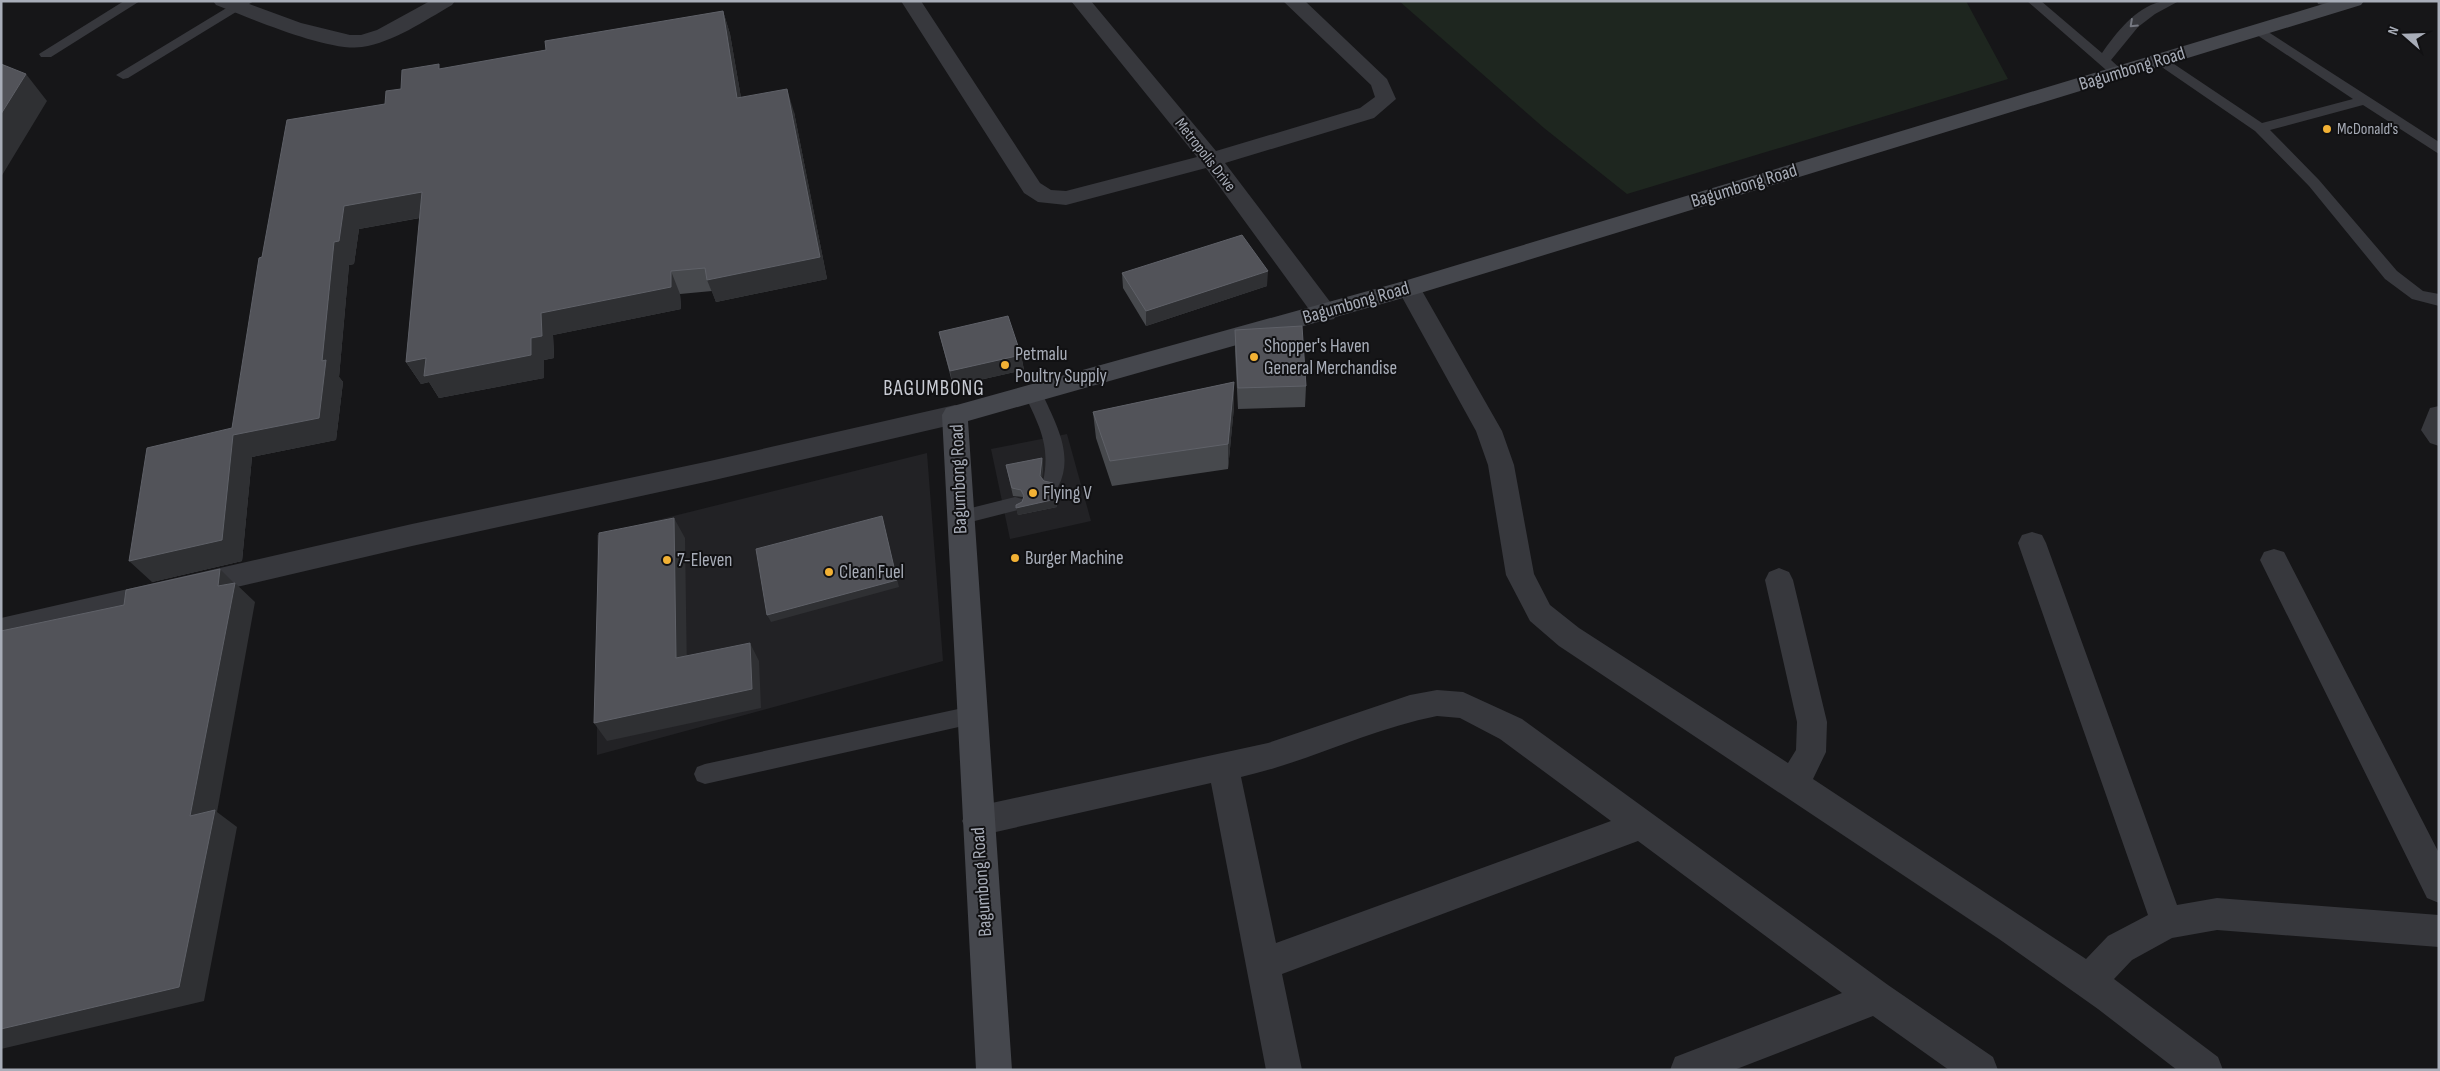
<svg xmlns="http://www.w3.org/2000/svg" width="2440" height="1071" viewBox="0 0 2440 1071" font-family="'Sofia Sans Condensed',sans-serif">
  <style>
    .built { fill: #222225 }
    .green { fill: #1e261f }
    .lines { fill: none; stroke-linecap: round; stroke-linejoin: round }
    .service { fill: #37383d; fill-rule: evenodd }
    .minor { fill: #37383d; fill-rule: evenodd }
    .secondary { fill: #45474d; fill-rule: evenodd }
    .wall { fill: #47494d }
    .shaded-wall { fill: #2f3033 }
    .building { fill: #525359; stroke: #5f6168 }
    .oneway { stroke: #757881 }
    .poi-dot { fill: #f2b134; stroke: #111113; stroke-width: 2 }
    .labels { text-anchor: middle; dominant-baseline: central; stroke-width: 4; stroke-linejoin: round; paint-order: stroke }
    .far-poi-label { font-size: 16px; fill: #a8adb8; stroke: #111113; text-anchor: start }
    .far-street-label { font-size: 16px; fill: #a8adb8; stroke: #111113 }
    .street-label { font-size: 19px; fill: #a8adb8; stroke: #111113 }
    .poi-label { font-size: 19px; fill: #a8adb8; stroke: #111113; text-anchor: start }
    .quarter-label { font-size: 21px; letter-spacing: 1px; fill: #c9ccd4; stroke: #111113 }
  </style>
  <rect width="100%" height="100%" fill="#161618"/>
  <path class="built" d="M1067,434L1091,521L1010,539L991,449Z
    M927,453L943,661L597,755V535Z"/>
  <path class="green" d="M1399,1H1966L2008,79L1627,194L1544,128Z"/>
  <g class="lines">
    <path class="service" d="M124,1H140L51,57H41L39,54Z
      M238,1H254L128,78L123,79L116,75Z
      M2027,1H2041L2102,53C2116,33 2135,8 2160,2C2166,0 2173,1 2179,1L2155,14L2138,27L2111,60L2125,73L2118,77L2113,76Z
      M2317,1H2347L2349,4L2342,8L2318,4Z
      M2259,26L2439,142V154L2363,105L2270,130L2319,180L2397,271L2423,291L2439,294V306L2412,299L2385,279L2309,186L2255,131L2153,61L2155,58H2165L2262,123L2353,99L2254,33L2252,30Z
      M1033,387L1039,389L1042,393C1055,422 1075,455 1058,487L1052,489L1046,487L1043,482C1051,445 1039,426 1024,393L1027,389Z
      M1015,497L1022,499L1024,504L1022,509L959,525L952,523L950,518L952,513L959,511Z
      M972,706L979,709L982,715L979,721L972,724L705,784L697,781L694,774L697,767L705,764Z"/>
    <path class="minor" d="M213,1H241L301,23L350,35H361L377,30L430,1H455L452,5C424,21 394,42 362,47C328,52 250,18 216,5Z
      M901,1H921L1040,183L1051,190L1066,191L1197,157L1071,1H1091L1216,151L1360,108L1375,97L1371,85L1283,1H1305L1387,79L1396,99L1374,118L1225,163L1334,307L1337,313L1334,319L1325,321L1316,319L1206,168L1066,205L1038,202L1024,193Z
      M1409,280L1417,282L1502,431L1514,465L1534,574L1550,605L1579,628L1788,763L1796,750L1797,722L1765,580L1769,572L1779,568L1789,572L1793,580L1827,722L1826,752L1813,779L2086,959L2108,936L2148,915L2018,543L2022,535L2032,532L2042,535L2046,543L2177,905L2217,898L2439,915V947L2217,930L2172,938L2132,960L2114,979L2218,1057L2223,1070H2177L2098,1009L1999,939L1559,646L1530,621L1506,575L1488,465L1476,431L1397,288L1401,282Z
      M955,405L964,408L968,415L964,422L710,481L412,546L1,642V618L412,524L710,461Z
      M2439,406V446L2430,443L2421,430L2430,408Z
      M2274,549L2284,552L2439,853V903L2427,898L2260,560L2264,552Z
      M1437,690L1463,692L1522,719L1888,985L1993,1057L1998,1070H1949L1873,1016L1734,1070H1670L1675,1057L1842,993L1638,841L1282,974L1302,1070H1266L1211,783L978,836L967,831L962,821L967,811L978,806L1268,743L1410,695ZM1437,716L1460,718L1500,739L1611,821L1276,943L1241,777C1308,762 1370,729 1437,716Z"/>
    <path class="secondary" d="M2333,1H2364L2361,5L1417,294L968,421L1012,1070H976L942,415L946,408L1404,281Z"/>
  </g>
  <path class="wall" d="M723,11L730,34L741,98L794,112L827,279L716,302L712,291L680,294L681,309L553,335L554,358L544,360V378L439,398L429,382L421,384L406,362L420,218L359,229L354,264L349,265L339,377L343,382L336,440L252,457L242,561L152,582L232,428L262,257L385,104L401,89L442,69L546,50Z
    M1122,273L1267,286L1146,326L1123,288Z
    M1235,330L1306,386L1305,407L1238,409L1235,351Z
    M939,332L1021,355L1024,370L953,386Z
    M1234,382V407L1228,469L1112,486L1096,438L1093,412Z
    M1042,458L1043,465L1042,478L1056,499L1057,507L1018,515L1016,505L1022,502L1023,499V497L1013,496L1006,465Z"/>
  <path class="shaded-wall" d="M723,11L730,34L745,121L737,98Z
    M26,74L47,101L1,177V114Z
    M787,89L794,112L827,279L716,302L707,280Z
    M422,192L435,215L359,229L354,264L349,265L339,377L343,382L336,440L252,457L242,561L152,582L129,561L233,435L322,361L334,242L344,206Z
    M671,271L680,294L681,309L553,335L554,358L544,360V378L439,398L429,382L421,384L406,362L531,338L541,313Z
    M1268,271L1267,286L1146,326V311Z
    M1021,355L1024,370L953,386L950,371Z
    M1234,382V407L1228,469V444Z
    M1042,458L1043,465L1041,483L1040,476Z
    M1056,499L1057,507L1018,515L1016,508Z
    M882,516L899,587L771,622L767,615Z
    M674,518L685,538L687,676L676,658Z
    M220,569L235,584V583L255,602L217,812L237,827L204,1001L1,1049V1029L190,816Z
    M750,643L759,661L761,708L607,741L594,723Z"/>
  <path class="building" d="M723,11L737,98L787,89L820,257L707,280L705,268L671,271V287L541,313L542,336L531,338V355L424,376L426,358L406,362L422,192L344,206L339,241L334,242L322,361L326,360L319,418L233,435L222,540L129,561L147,448L232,428L259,258L262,257L287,120L385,104L386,91L401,89L402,70L439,64V69L546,50L545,41Z
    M1,64L26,74L1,114Z
    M1242,235L1268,271L1146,311L1122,273Z
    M1008,316L1021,355L950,371L939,332Z
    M1302,326L1306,386L1238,388L1235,330Z
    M1234,382L1228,444L1110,461L1093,412Z
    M1042,458L1040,476L1044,481L1053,483L1056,499L1016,508V505L1022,502L1024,496L1021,490L1012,488L1006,465Z
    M882,516L897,580L767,615L756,549Z
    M674,518L676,658L750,643L752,689L594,723L599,533Z
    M220,569L218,586L235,583L190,816L215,810L179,987L1,1029V631L124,605L126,590Z"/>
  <defs><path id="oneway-chevron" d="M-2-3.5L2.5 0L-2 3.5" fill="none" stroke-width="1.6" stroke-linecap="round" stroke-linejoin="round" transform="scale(1.25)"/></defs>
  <use class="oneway" href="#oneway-chevron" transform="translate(2133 24) rotate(137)"/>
  <g class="poi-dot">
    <circle cx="2327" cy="129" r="5"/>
    <circle cx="1254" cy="357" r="5"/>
    <circle cx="1005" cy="365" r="5"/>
    <circle cx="1033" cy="493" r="5"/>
    <circle cx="1015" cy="558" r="5"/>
    <circle cx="667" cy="560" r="5"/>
    <circle cx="829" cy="572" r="5"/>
  </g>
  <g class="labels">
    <g class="far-poi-label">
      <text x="2337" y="129">McDonald's</text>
    </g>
    <g class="far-street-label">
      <text transform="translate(1205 155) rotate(52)">Metropolis Drive</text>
    </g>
    <g class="street-label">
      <text transform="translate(2132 69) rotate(-17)">Bagumbong Road</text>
      <text transform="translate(1744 186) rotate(-17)">Bagumbong Road</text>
      <text transform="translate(1356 303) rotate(-16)">Bagumbong Road</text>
      <text transform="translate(959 479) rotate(-92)">Bagumbong Road</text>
      <text transform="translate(982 882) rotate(-94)">Bagumbong Road</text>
    </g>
    <g class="poi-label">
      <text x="1264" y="346">Shopper's Haven<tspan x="1264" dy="22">General Merchandise</tspan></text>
      <text x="1015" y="354">Petmalu<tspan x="1015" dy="22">Poultry Supply</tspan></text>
      <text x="1043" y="493">Flying V</text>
      <text x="1025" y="558">Burger Machine</text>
      <text x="677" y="560">7-Eleven</text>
      <text x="839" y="572">Clean Fuel</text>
    </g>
    <g class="quarter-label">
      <text x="934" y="388">BAGUMBONG</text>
    </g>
  </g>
  <rect width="2440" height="1071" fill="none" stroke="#a8adb8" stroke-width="5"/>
  <g transform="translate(2405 35) rotate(290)" stroke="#111113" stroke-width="4" paint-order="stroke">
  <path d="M0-4L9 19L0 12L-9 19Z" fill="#a8adb8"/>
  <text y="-8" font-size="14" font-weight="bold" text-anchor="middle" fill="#a8adb8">N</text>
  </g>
</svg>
